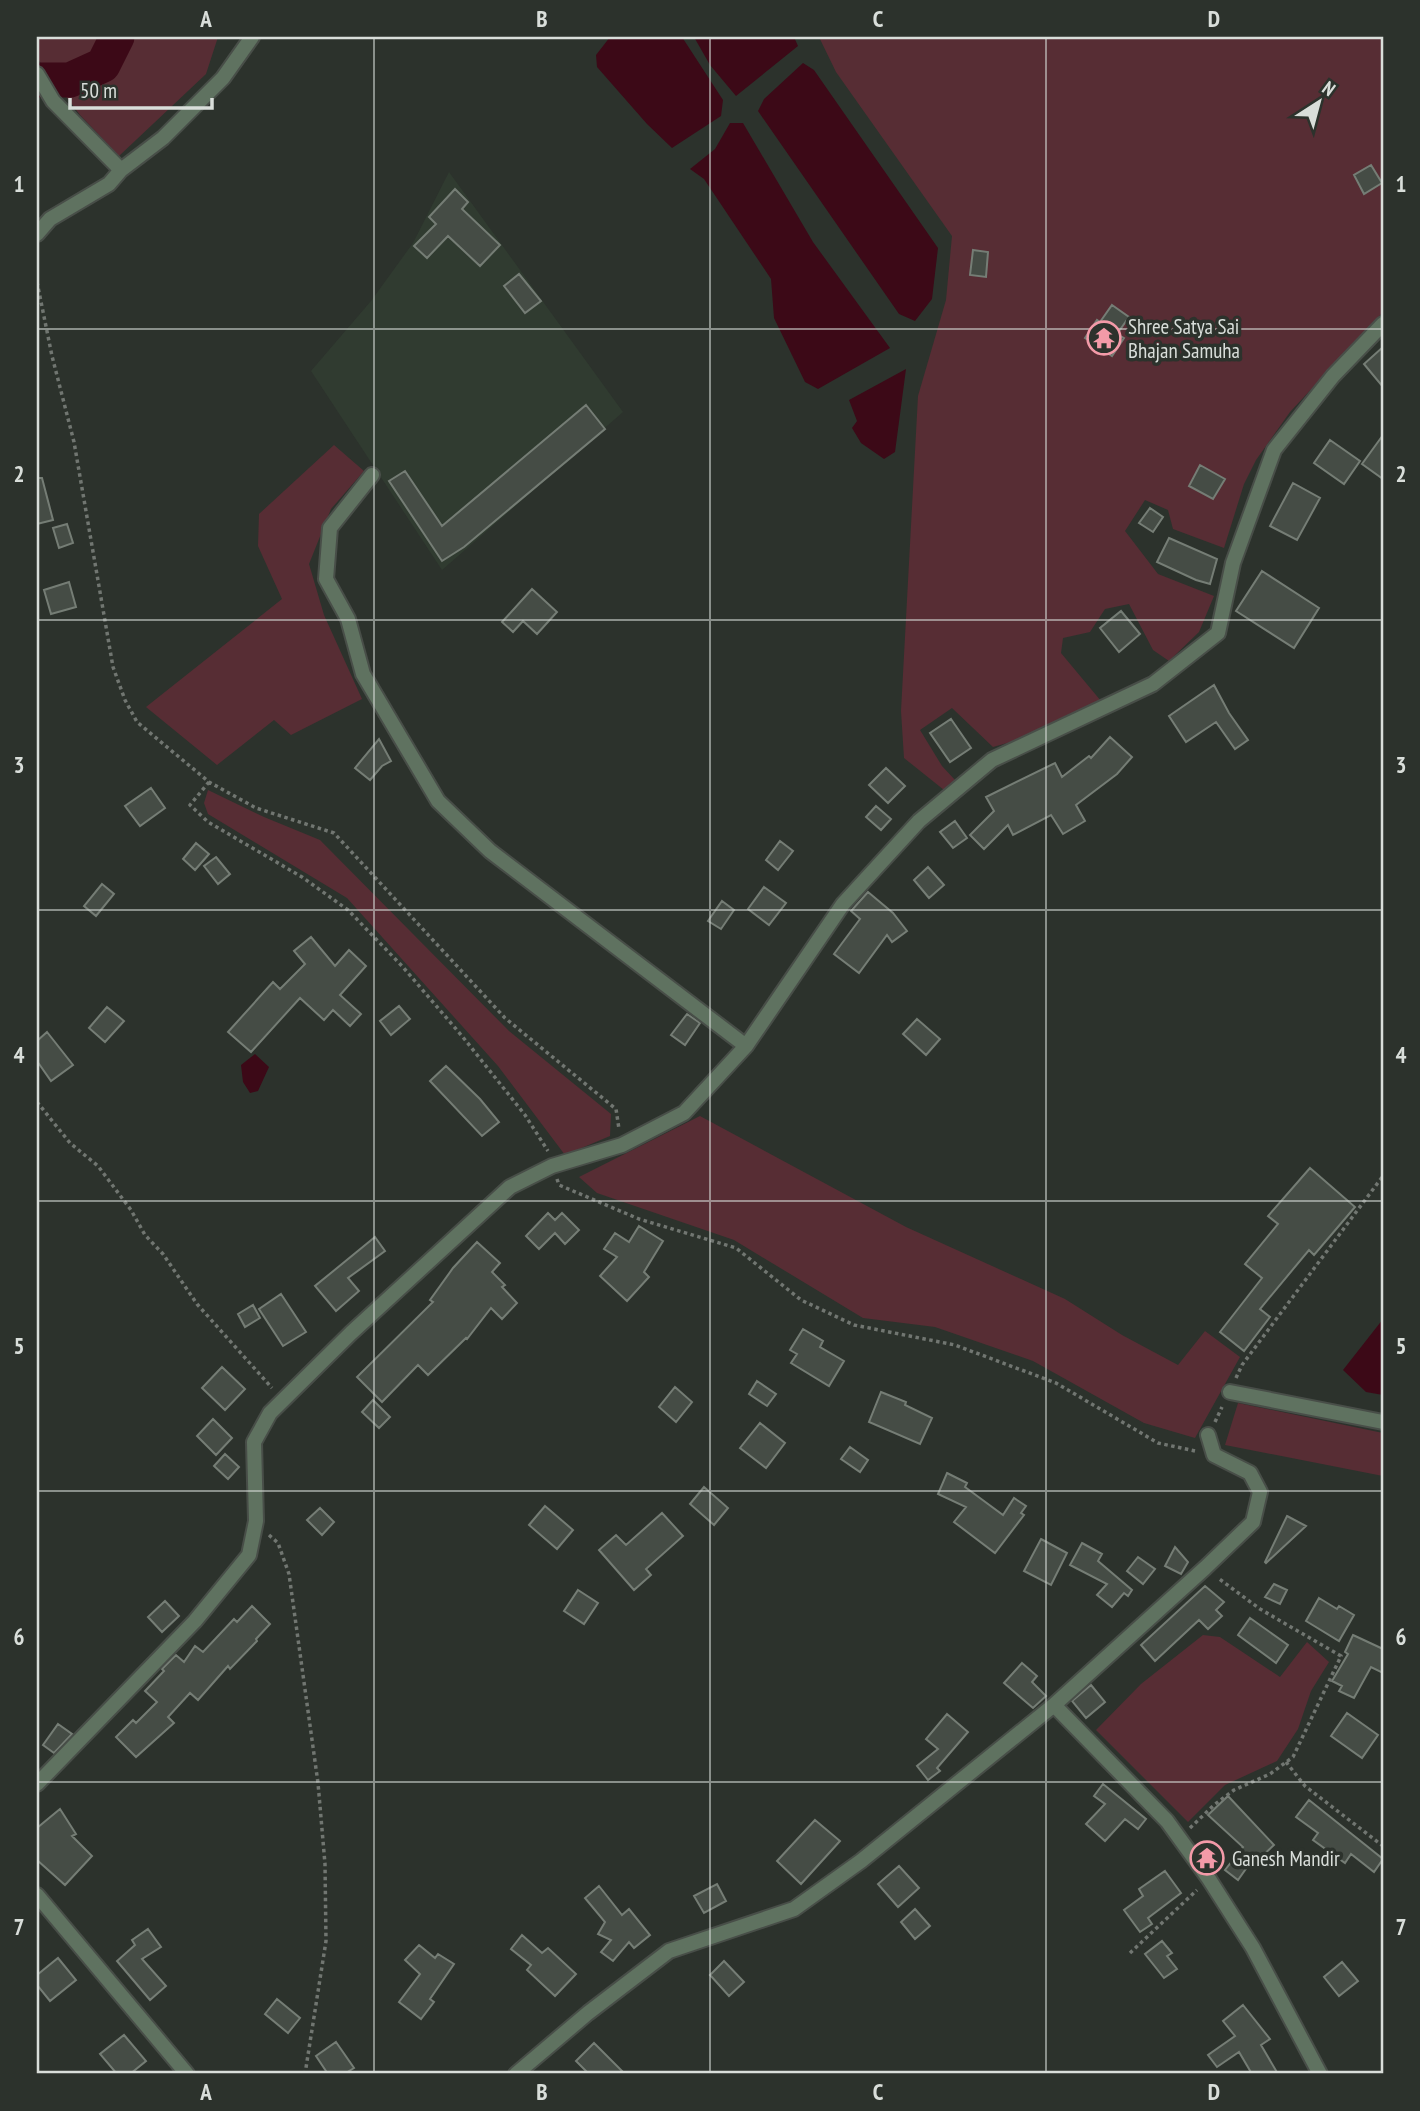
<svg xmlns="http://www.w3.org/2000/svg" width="1420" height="2111" viewBox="0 0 1420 2111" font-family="'PT Sans Narrow',sans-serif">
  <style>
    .built { fill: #303b30 }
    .green { fill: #572d34 }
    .water { fill: #3c0917 }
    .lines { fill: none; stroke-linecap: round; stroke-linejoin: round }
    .river { stroke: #3c0917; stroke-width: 35 }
    .building { fill: #454c45; stroke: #757d75; stroke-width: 2 }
    .street-casing { stroke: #484e48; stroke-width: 18 }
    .path { stroke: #717671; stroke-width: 3.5; stroke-dasharray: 3.5 3.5; stroke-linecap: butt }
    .street { stroke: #5f7260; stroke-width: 14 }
    .grid { fill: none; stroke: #d9deda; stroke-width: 2; stroke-opacity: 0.55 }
    .labels { text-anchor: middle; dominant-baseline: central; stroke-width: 7; stroke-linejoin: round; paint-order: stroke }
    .poi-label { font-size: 21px; fill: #d9deda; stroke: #2c322c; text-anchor: start }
    .neatline { fill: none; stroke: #d9deda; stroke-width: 2.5 }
    .grid-label { font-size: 23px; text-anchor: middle; font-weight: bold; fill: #d9deda }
  </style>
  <rect width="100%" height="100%" fill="#2c322c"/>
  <path class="built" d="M449,172L623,412L442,570L311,371L371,301L413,243Z"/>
  <path class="green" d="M37,37H218L206,74L119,156L80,115L37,58Z
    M819,37H1383V312L1290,412L1256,460L1244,484L1224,548L1173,529L1168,510L1145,500L1125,531L1158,574L1214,596L1199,632L1169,661L1153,650L1129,604L1105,609L1090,632L1063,638L1061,653L1101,701L1025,738L993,747L952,708L920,730L942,766L955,780L944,790L904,758L901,711L918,396L946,300L952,236L836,72Z
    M334,445L364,471L331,509L309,564L324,615L362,699L291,735L274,720L217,765L146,707L282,599L258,546L259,514Z
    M208,790L264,817L320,840L509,1031L611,1114L610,1136L565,1155L498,1066L347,898L208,814L204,803Z
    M700,1116L906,1227L1065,1299L1122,1335L1178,1365L1205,1331L1240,1357L1195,1438L1144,1423L1033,1361L935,1327L863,1318L734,1240L597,1193L579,1177Z
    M1238,1403L1383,1433V1476L1225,1445Z
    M1203,1635L1220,1637L1280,1677L1307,1642L1329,1662L1311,1691L1298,1729L1277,1761L1225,1785L1188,1822L1096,1730L1141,1684Z"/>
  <path class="water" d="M610,37H682L723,100L721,116L672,148L647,124L597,67L596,55Z
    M694,37H794L798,46L736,96L710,65Z
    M803,63L814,70L938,248L932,299L915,321L899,314L758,111L764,99Z
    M730,123H743L813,242L890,348L818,389L805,382L774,318L771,279L704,179L690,169L715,149Z
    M906,369L895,452L884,459L861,443L852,428L857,421L849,400Z
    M255,1054L269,1067L258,1091L250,1093L243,1082L241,1065Z
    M1383,1319V1395L1366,1392L1343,1370Z"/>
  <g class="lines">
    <path class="river" d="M37,80H70L103,65L117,37"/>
  </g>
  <path class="building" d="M1371,165L1382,183L1364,194L1354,175Z
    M455,189L468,202L462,209L500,245L480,266L448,236L427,258L414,246L436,224L429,217Z
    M973,250L988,252L986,277L970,275Z
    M519,274L541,301L525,313L504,286Z
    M1112,305L1129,317L1117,334L1124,338L1112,356L1085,338L1097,320L1100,322Z
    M1383,347V387L1364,364Z
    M586,405L605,429L464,547L442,561L389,481L405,471L442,526Z
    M1383,435V479L1362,464Z
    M1330,440L1360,461L1344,484L1314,463Z
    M1200,465L1225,479L1213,499L1189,486Z
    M37,478H42L53,520L37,524Z
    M1293,483L1320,498L1297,540L1270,526Z
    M1150,508L1163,517L1153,532L1139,523Z
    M67,524L73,543L59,548L53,528Z
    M1169,538L1217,559L1210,584L1196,580L1157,562Z
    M1262,571L1319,608L1294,648L1236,611Z
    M69,582L76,607L51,614L44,590Z
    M532,589L557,612L537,634L523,621L513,632L502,622Z
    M1121,611L1140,634L1119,652L1100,628Z
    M1214,685L1229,713L1248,740L1235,749L1216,722L1186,742L1169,716Z
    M951,719L971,748L950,762L930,733Z
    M1110,737L1132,757L1117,774L1076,805L1085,821L1063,834L1051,815L1013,835L1008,825L984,849L970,835L994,811L986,797L1055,763L1062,777L1089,756L1091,758Z
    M379,739L391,761L382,766L370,780L355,768Z
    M886,768L905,786L888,803L869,785Z
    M151,788L165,808L140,826L125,806Z
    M876,806L891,819L881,830L866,817Z
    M955,821L967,838L953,848L940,832Z
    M780,841L793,851L778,870L766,860Z
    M196,843L209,854L195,870L183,859Z
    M216,857L230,874L218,884L204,866Z
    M928,867L944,885L929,898L914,880Z
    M102,884L114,894L96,916L84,906Z
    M764,887L786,903L769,925L748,909Z
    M868,892L893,913L907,931L892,942L887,935L859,973L834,954L860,919L851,911Z
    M722,901L734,910L721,929L708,921Z
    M311,937L335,966L349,950L366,966L340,995L361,1014L350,1026L333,1010L324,1020L300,998L251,1052L228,1032L273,982L280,989L305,964L294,951Z
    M399,1006L410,1019L391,1035L380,1021Z
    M107,1007L124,1021L105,1042L89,1028Z
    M687,1014L700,1023L685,1045L671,1035Z
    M917,1019L940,1039L926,1055L903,1034Z
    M47,1032L73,1065L51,1081L37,1061V1041Z
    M446,1066L480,1099L499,1122L482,1136L430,1081Z
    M1310,1168L1355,1207L1314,1255L1309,1250L1260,1309L1270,1317L1244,1351L1220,1332L1262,1278L1245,1264L1278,1224L1268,1216Z
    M548,1213L555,1220L562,1213L579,1230L565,1244L555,1233L539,1249L526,1236Z
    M639,1226L663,1241L644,1272L649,1277L627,1301L600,1276L617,1257L604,1249L615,1233L629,1242Z
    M375,1237L385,1251L348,1278L359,1291L336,1311L315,1286Z
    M477,1242L500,1263L492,1272L505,1285L502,1287L517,1303L502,1319L491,1308L467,1339L466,1338L428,1375L418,1365L382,1402L357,1377L433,1302L430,1300L453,1268Z
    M281,1294L306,1332L283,1346L259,1309Z
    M253,1305L260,1318L245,1327L238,1314Z
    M803,1329L823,1341L820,1347L844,1361L829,1386L791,1363L797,1354L790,1350Z
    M222,1367L245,1389L225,1410L202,1388Z
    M757,1381L776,1394L767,1406L749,1394Z
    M675,1387L692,1402L676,1422L659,1407Z
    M881,1392L906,1402L905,1405L932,1418L920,1444L869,1422Z
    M373,1400L390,1417L379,1428L362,1412Z
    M213,1419L232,1438L216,1455L197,1436Z
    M760,1423L785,1443L766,1468L740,1448Z
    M850,1447L868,1460L860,1472L841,1459Z
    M225,1454L239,1467L228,1479L214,1466Z
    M947,1473L967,1483L965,1487L1003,1515L1014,1498L1026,1506L1021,1513L1024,1515L995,1553L954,1522L966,1507L938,1494Z
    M704,1487L728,1508L714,1525L690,1504Z
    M545,1506L573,1530L557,1549L529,1525Z
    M320,1508L334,1522L322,1535L307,1520Z
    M662,1513L683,1536L646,1569L651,1575L634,1590L599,1550L616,1535L626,1545Z
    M1287,1516L1306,1526L1266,1563L1265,1562Z
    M1041,1539L1067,1553L1051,1585L1024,1571Z
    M1082,1543L1102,1554L1098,1561L1132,1590L1128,1596L1124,1593L1112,1607L1097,1595L1107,1584L1070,1565Z
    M1175,1547L1188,1562L1181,1574L1165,1566Z
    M1138,1557L1155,1569L1143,1584L1127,1571Z
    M1274,1584L1287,1590L1280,1604L1265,1597Z
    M1205,1586L1224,1602L1216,1610L1222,1616L1208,1629L1199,1620L1155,1661L1141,1645Z
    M578,1590L598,1603L584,1624L564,1611Z
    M1319,1598L1337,1609L1339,1606L1354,1615L1339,1641L1306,1621Z
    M165,1601L179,1616L162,1632L148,1617Z
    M252,1606L270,1624L256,1639L257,1641L230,1669L228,1666L198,1700L190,1693L168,1717L174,1723L136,1757L116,1737L133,1720L136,1723L157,1702L145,1691L164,1671L162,1669L176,1655L184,1662L195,1646L203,1652L234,1619L237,1622Z
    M1250,1618L1288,1645L1276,1663L1238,1635Z
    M1353,1635L1383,1649V1673L1371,1667L1354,1698L1339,1691L1342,1686L1332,1681L1348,1654L1345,1652Z
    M1022,1663L1037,1676L1032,1682L1046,1696L1033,1708L1004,1683Z
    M1091,1685L1105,1702L1086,1718L1072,1701Z
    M1347,1713L1378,1735L1362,1758L1331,1736Z
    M947,1714L968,1732L937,1768L940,1771L928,1780L917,1766L938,1749L926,1739Z
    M58,1724L72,1734L54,1753L43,1745Z
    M1103,1784L1146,1819L1138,1829L1125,1819L1105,1841L1086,1824L1105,1804L1094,1796Z
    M1228,1796L1274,1845L1259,1859L1255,1856L1238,1880L1225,1870L1243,1847L1208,1815Z
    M1309,1800L1383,1859L1374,1872L1351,1854L1345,1863L1313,1840L1318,1833L1296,1817Z
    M60,1809L76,1834L72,1836L92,1856L65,1885L37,1860V1828Z
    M815,1820L840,1841L801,1884L777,1861Z
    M899,1866L919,1888L898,1907L878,1884Z
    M1165,1871L1181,1893L1148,1918L1152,1924L1140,1932L1124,1910L1143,1896L1139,1889Z
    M717,1884L726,1901L704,1913L694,1896Z
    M599,1886L622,1915L629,1909L650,1935L634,1948L629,1942L613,1961L601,1952L611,1940L598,1934L605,1922L585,1898Z
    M915,1909L930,1926L915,1939L901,1922Z
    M148,1929L161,1947L142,1959L166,1986L150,2000L117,1961L135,1945L132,1940Z
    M522,1935L542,1953L548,1948L576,1974L555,1996L527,1970L531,1965L511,1949Z
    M1162,1941L1172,1953L1167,1956L1177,1969L1164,1978L1145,1954Z
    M419,1945L435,1958L438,1954L454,1964L430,1999L434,2002L421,2019L399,2002L420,1974L405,1960Z
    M58,1958L76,1980L50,2001L37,1985V1975Z
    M724,1961L744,1982L729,1996L710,1975Z
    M1342,1962L1358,1981L1339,1996L1324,1977Z
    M277,1999L300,2018L288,2033L265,2014Z
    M1243,2005L1270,2039L1261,2045L1278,2074H1252L1239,2052L1217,2067L1208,2055L1235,2036L1223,2021Z
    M124,2035L146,2061L130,2074H117L100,2054Z
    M336,2042L354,2068L344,2074H328L316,2056Z
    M594,2043L625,2074H589L576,2061Z"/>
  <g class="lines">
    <defs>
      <path id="street" d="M37,74L53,101L121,170
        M37,234L50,219L109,184L121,170L163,138L223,78L252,37
        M372,475L330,528L326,579L348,619L363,674L438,801L490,851L746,1046
        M1230,1392L1383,1422
        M1054,1705L1167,1821L1209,1879L1253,1948L1320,2074
        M37,1784L195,1621L249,1555L256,1521L254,1442L270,1413L351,1333L510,1187L552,1166L622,1145L684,1113L746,1046L843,904L919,821L992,760L1153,684L1218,633L1233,563L1274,450L1333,376L1383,324
        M37,1895L187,2074
        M516,2074L588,2013L669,1951L794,1909L861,1861L1054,1705L1205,1568L1253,1522L1260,1492L1250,1473L1214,1455L1208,1435"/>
    </defs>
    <use href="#street" class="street-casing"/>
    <path class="path" d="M37,282L52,356L74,442L113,667L125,700L137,722L209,782L256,808L334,833L505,1018L616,1109L619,1129
      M209,782L190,805L208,822L302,877L348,910L402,966L462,1036L525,1115L548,1151
      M37,1102L70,1143L98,1166L131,1210L145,1235L163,1254L197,1304L272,1388
      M557,1179L559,1185L639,1219L736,1248L801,1300L854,1325L955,1345L1056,1383L1158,1443L1195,1451
      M1236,1378L1242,1365L1383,1176
      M1215,1422L1222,1407
      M269,1535L278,1543L289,1574L318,1783L325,1864L326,1941L305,2074
      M1286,1762L1305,1786L1383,1846
      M1190,1828L1214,1805L1234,1790L1270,1774L1293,1757L1341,1656L1260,1609L1218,1578
      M1130,1953L1197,1890"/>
    <use href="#street" class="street"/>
  </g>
  <path class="grid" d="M374,37V2074M710,37V2074M1046,37V2074M37,329H1383M37,620H1383M37,910H1383M37,1201H1383M37,1491H1383M37,1782H1383"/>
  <defs>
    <symbol id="temple-ring" viewBox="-11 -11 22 22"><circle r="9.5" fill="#2c322c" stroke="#f39aa8" stroke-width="1.5"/><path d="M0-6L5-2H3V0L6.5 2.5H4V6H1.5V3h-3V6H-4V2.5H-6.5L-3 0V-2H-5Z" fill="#f39aa8"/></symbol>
  </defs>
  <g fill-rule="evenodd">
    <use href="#temple-ring" x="1085" y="319" width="38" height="38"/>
    <use href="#temple-ring" x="1188" y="1839" width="38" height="38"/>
  </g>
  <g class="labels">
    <g class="poi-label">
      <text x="1128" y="326">Shree Satya Sai<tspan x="1128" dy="24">Bhajan Samuha</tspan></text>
      <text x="1232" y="1858">Ganesh Mandir</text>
    </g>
  </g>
  <rect width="1420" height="2111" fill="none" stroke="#2c322c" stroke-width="77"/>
  <g transform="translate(1319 102) rotate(36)" stroke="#2c322c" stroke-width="5" paint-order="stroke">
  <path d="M0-5L12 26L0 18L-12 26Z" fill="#d9deda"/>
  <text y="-10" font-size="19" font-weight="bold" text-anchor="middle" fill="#d9deda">N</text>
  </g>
  <path d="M70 98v10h142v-10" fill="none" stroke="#d9deda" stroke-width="3.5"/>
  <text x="80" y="98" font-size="21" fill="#d9deda" stroke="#2c322c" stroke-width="5" paint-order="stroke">50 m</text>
  <rect x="38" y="38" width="1344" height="2034" class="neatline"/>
  <g class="grid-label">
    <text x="206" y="27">A</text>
    <text x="542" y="27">B</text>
    <text x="878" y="27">C</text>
    <text x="1214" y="27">D</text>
    <text x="19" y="192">1</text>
    <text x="1401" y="192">1</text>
    <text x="19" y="482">2</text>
    <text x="1401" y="482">2</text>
    <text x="19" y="773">3</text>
    <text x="1401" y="773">3</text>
    <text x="19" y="1063">4</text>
    <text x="1401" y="1063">4</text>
    <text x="19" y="1354">5</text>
    <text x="1401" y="1354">5</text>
    <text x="19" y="1645">6</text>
    <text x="1401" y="1645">6</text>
    <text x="19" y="1935">7</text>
    <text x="1401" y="1935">7</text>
    <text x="206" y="2100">A</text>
    <text x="542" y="2100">B</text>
    <text x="878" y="2100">C</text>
    <text x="1214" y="2100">D</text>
  </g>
</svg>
